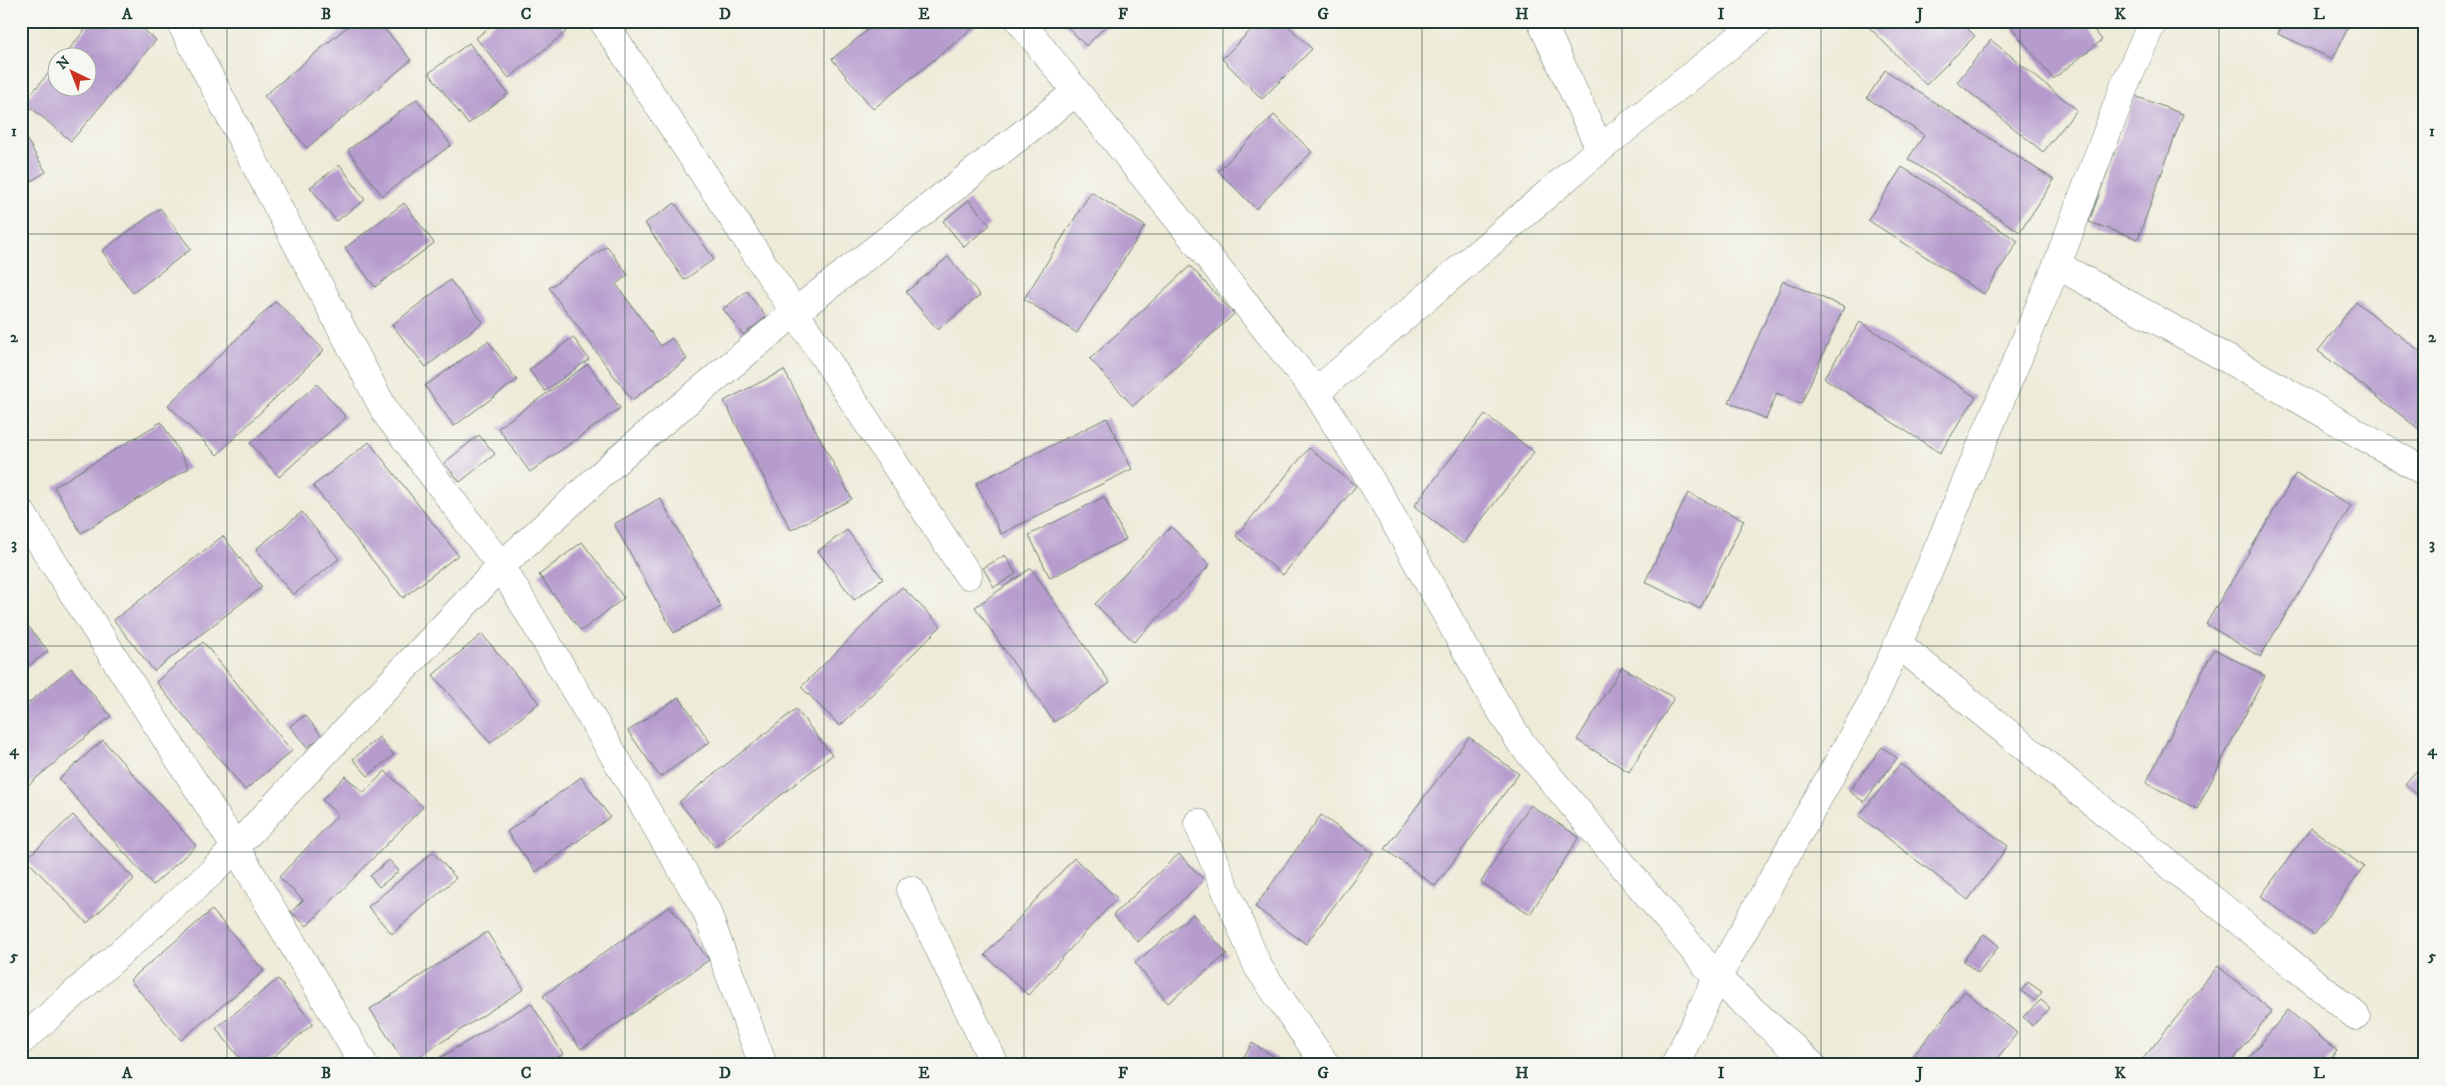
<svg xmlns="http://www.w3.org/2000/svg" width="2446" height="1086" viewBox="0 0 2446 1086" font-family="'IM FELL DW Pica',serif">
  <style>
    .building { fill: #b69bcd }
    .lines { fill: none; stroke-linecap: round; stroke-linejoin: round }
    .street-casing { stroke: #677a6d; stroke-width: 29 }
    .street { stroke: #fff; stroke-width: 28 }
    .grid { fill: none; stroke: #1f3d34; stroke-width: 1; stroke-opacity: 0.55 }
    .neatline { fill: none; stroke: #1f3d34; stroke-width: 2 }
    .grid-label { font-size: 16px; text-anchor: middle; font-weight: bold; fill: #1f3d34 }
  </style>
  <rect width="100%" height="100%" fill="#f6f6f2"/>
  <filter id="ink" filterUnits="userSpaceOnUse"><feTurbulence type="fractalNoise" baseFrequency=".02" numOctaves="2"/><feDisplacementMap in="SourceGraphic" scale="10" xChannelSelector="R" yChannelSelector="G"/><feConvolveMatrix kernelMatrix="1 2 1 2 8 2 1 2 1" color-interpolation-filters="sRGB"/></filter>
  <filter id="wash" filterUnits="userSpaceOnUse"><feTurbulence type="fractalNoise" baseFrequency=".0096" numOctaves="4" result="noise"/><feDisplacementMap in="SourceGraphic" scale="20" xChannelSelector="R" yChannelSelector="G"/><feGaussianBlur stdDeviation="1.12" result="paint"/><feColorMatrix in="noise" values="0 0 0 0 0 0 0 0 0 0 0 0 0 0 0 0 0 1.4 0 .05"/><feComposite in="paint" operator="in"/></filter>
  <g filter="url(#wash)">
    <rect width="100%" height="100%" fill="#eeebd8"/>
    <g id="blocks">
      <path class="building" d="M92,21H134L156,40L71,141L24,102L58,62V88H88V58H62Z
        M354,21H378L411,60L307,148L264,96Z
        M497,21H558L566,32L509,78L476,38Z
        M879,21H972L976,26L873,109L832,59Z
        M1062,21H1111L1086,46Z
        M1260,21H1283L1312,49L1262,99L1222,59Z
        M1863,21H1960L1975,36L1926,85Z
        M2018,21H2087L2102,40L2053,79L2011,27Z
        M2284,21H2351L2333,59L2278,34Z
        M1991,40L2077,110L2043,152L1957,82Z
        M469,43L508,94L468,124L429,73Z
        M1885,70L2054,180L2020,232L1908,159L1924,135L1867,98Z
        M2135,96L2183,114L2138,239L2089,222Z
        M417,99L451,145L382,196L348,150Z
        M1274,115L1312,152L1256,209L1218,171Z
        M21,130L46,172L21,187Z
        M340,165L365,200L336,221L310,187Z
        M1902,167L2018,241L1984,294L1868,220Z
        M1091,192L1145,226L1077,333L1024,299Z
        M969,200L990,225L964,247L943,221Z
        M404,203L434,243L375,287L345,248Z
        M675,203L714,259L684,280L645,223Z
        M160,208L191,249L133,293L102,251Z
        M607,246L628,275L616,284L661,346L672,338L687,359L632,400L549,288Z
        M948,257L980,295L938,330L906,292Z
        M1190,266L1234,314L1133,406L1090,359Z
        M450,280L483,322L426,367L392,325Z
        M1783,281L1844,307L1801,404L1777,393L1766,419L1729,402Z
        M747,291L766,317L743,335L723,309Z
        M276,301L324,350L217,455L168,405Z
        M2356,302L2425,355L2424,433L2318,351Z
        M1860,322L1976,397L1940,453L1824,378Z
        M573,337L589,359L545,391L529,370Z
        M488,341L517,380L454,426L425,386Z
        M588,364L620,408L530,472L498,428Z
        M784,370L852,499L791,530L724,401Z
        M317,384L346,417L279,477L250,443Z
        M1485,414L1534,452L1463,544L1414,506Z
        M1107,418L1132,469L1001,534L976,483Z
        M161,422L189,468L81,533L54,487Z
        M479,435L495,454L460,482L444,463Z
        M369,442L458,555L403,598L313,486Z
        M1309,448L1356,486L1283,575L1236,536Z
        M2296,473L2351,506L2260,657L2206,624Z
        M1688,493L1744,520L1700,609L1645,582Z
        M1104,497L1126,539L1050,578L1029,535Z
        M660,498L721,607L674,633L614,524Z
        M302,512L339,559L293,595L256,549Z
        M1171,527L1210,565L1134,642L1095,604Z
        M847,530L883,579L854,600L818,551Z
        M223,536L262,587L154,671L114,620Z
        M582,542L624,598L581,631L539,575Z
        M1005,555L1016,574L994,587L983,568Z
        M1031,568L1110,683L1054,722L975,607Z
        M902,587L941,626L840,726L801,687Z
        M21,617L48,651L21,672Z
        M482,634L539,703L490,743L433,675Z
        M203,642L292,751L245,790L156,682Z
        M2214,649L2265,676L2197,809L2146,783Z
        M1622,667L1674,698L1629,772L1577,740Z
        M71,668L111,716L21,791V709Z
        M679,697L710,742L660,777L628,731Z
        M796,709L832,755L715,847L679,802Z
        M305,715L322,736L307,748L290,726Z
        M379,737L394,755L368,776L353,759Z
        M1469,737L1519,774L1435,886L1385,849Z
        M103,740L196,846L153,885L59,779Z
        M1882,747L1897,758L1864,802L1849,791Z
        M2425,761V802L2405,784Z
        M1900,764L2008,846L1968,900L1859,816Z
        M385,771L423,807L307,926L291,912L303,900L279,877L338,815L322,800L345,776L364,793Z
        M581,777L610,817L536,872L507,832Z
        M1530,805L1579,837L1530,914L1481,882Z
        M73,815L134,879L87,923L26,859Z
        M1321,815L1373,853L1306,944L1255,907Z
        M2311,828L2364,867L2314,935L2261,896Z
        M433,852L456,878L392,934L368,907Z
        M1179,854L1204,880L1138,942L1113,915Z
        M1074,858L1117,898L1028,995L985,955Z
        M389,860L399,871L379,887L370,876Z
        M670,906L709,960L581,1049L543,996Z
        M212,910L264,971L181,1040L130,980Z
        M1193,914L1227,954L1168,1003L1135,963Z
        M487,932L524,989L406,1065L370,1009Z
        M1984,934L1999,946L1978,973L1963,961Z
        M2218,966L2272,1011L2229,1065H2138Z
        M278,979L313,1024L263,1065H245L216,1028Z
        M2028,982L2042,992L2035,1001L2021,991Z
        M1965,991L2017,1033L1992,1065H1906Z
        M2041,1000L2050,1008L2032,1026L2023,1017Z
        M531,1003L563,1054L546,1065H428Z
        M2288,1010L2337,1051L2325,1065H2243Z
        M1252,1043L1288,1065H1239Z
        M322,1058L327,1065H312Z"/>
    </g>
  </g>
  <g filter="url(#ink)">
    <use href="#blocks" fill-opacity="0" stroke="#677a6d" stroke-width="1"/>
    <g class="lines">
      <defs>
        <path id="street" d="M180,21L386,413L501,566L706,910L763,1065
          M603,21L968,575
          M1020,21L1316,392L1382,499L1490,693L1521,743L1717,978L1812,1065
          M1541,21L1600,149
          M2057,265L2271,383L2425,472
          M1316,392L1600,149L1760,21
          M21,512L236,848L364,1065
          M1898,644L2356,1016
          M1198,823L1258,967L1326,1065
          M911,890L995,1065
          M21,1041L213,871L501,566L625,453L794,313L1076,92
          M1675,1065L1717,978L1871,704L1898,644L2057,265L2126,82L2153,21"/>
      </defs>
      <use href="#street" class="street-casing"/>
      <use href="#street" class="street"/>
    </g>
  </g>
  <path class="grid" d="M227,21V1065M426,21V1065M625,21V1065M824,21V1065M1024,21V1065M1223,21V1065M1422,21V1065M1622,21V1065M1821,21V1065M2020,21V1065M2219,21V1065M21,234H2425M21,440H2425M21,646H2425M21,852H2425"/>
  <rect width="2446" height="1086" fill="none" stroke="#f6f6f2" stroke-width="55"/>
  <g transform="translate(72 72) rotate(317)"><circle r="24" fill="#f6f6f2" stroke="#a0aca6"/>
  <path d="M0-4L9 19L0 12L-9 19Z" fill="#c8321e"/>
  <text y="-8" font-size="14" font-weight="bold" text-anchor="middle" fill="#1f3d34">N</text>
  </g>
  <rect x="28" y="28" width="2390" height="1030" class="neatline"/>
  <g class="grid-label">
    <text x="127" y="19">A</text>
    <text x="326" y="19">B</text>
    <text x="526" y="19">C</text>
    <text x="725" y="19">D</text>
    <text x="924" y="19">E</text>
    <text x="1123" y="19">F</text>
    <text x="1323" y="19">G</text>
    <text x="1522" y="19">H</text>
    <text x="1721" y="19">I</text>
    <text x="1920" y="19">J</text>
    <text x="2120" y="19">K</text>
    <text x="2319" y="19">L</text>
    <text x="14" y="136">1</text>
    <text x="2432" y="136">1</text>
    <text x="14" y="342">2</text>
    <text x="2432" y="342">2</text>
    <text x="14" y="549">3</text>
    <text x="2432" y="549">3</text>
    <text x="14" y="755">4</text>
    <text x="2432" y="755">4</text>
    <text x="14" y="961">5</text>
    <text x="2432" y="961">5</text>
    <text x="127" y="1078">A</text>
    <text x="326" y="1078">B</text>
    <text x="526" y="1078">C</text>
    <text x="725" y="1078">D</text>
    <text x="924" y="1078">E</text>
    <text x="1123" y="1078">F</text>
    <text x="1323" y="1078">G</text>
    <text x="1522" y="1078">H</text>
    <text x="1721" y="1078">I</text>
    <text x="1920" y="1078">J</text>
    <text x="2120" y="1078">K</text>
    <text x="2319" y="1078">L</text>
  </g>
</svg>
